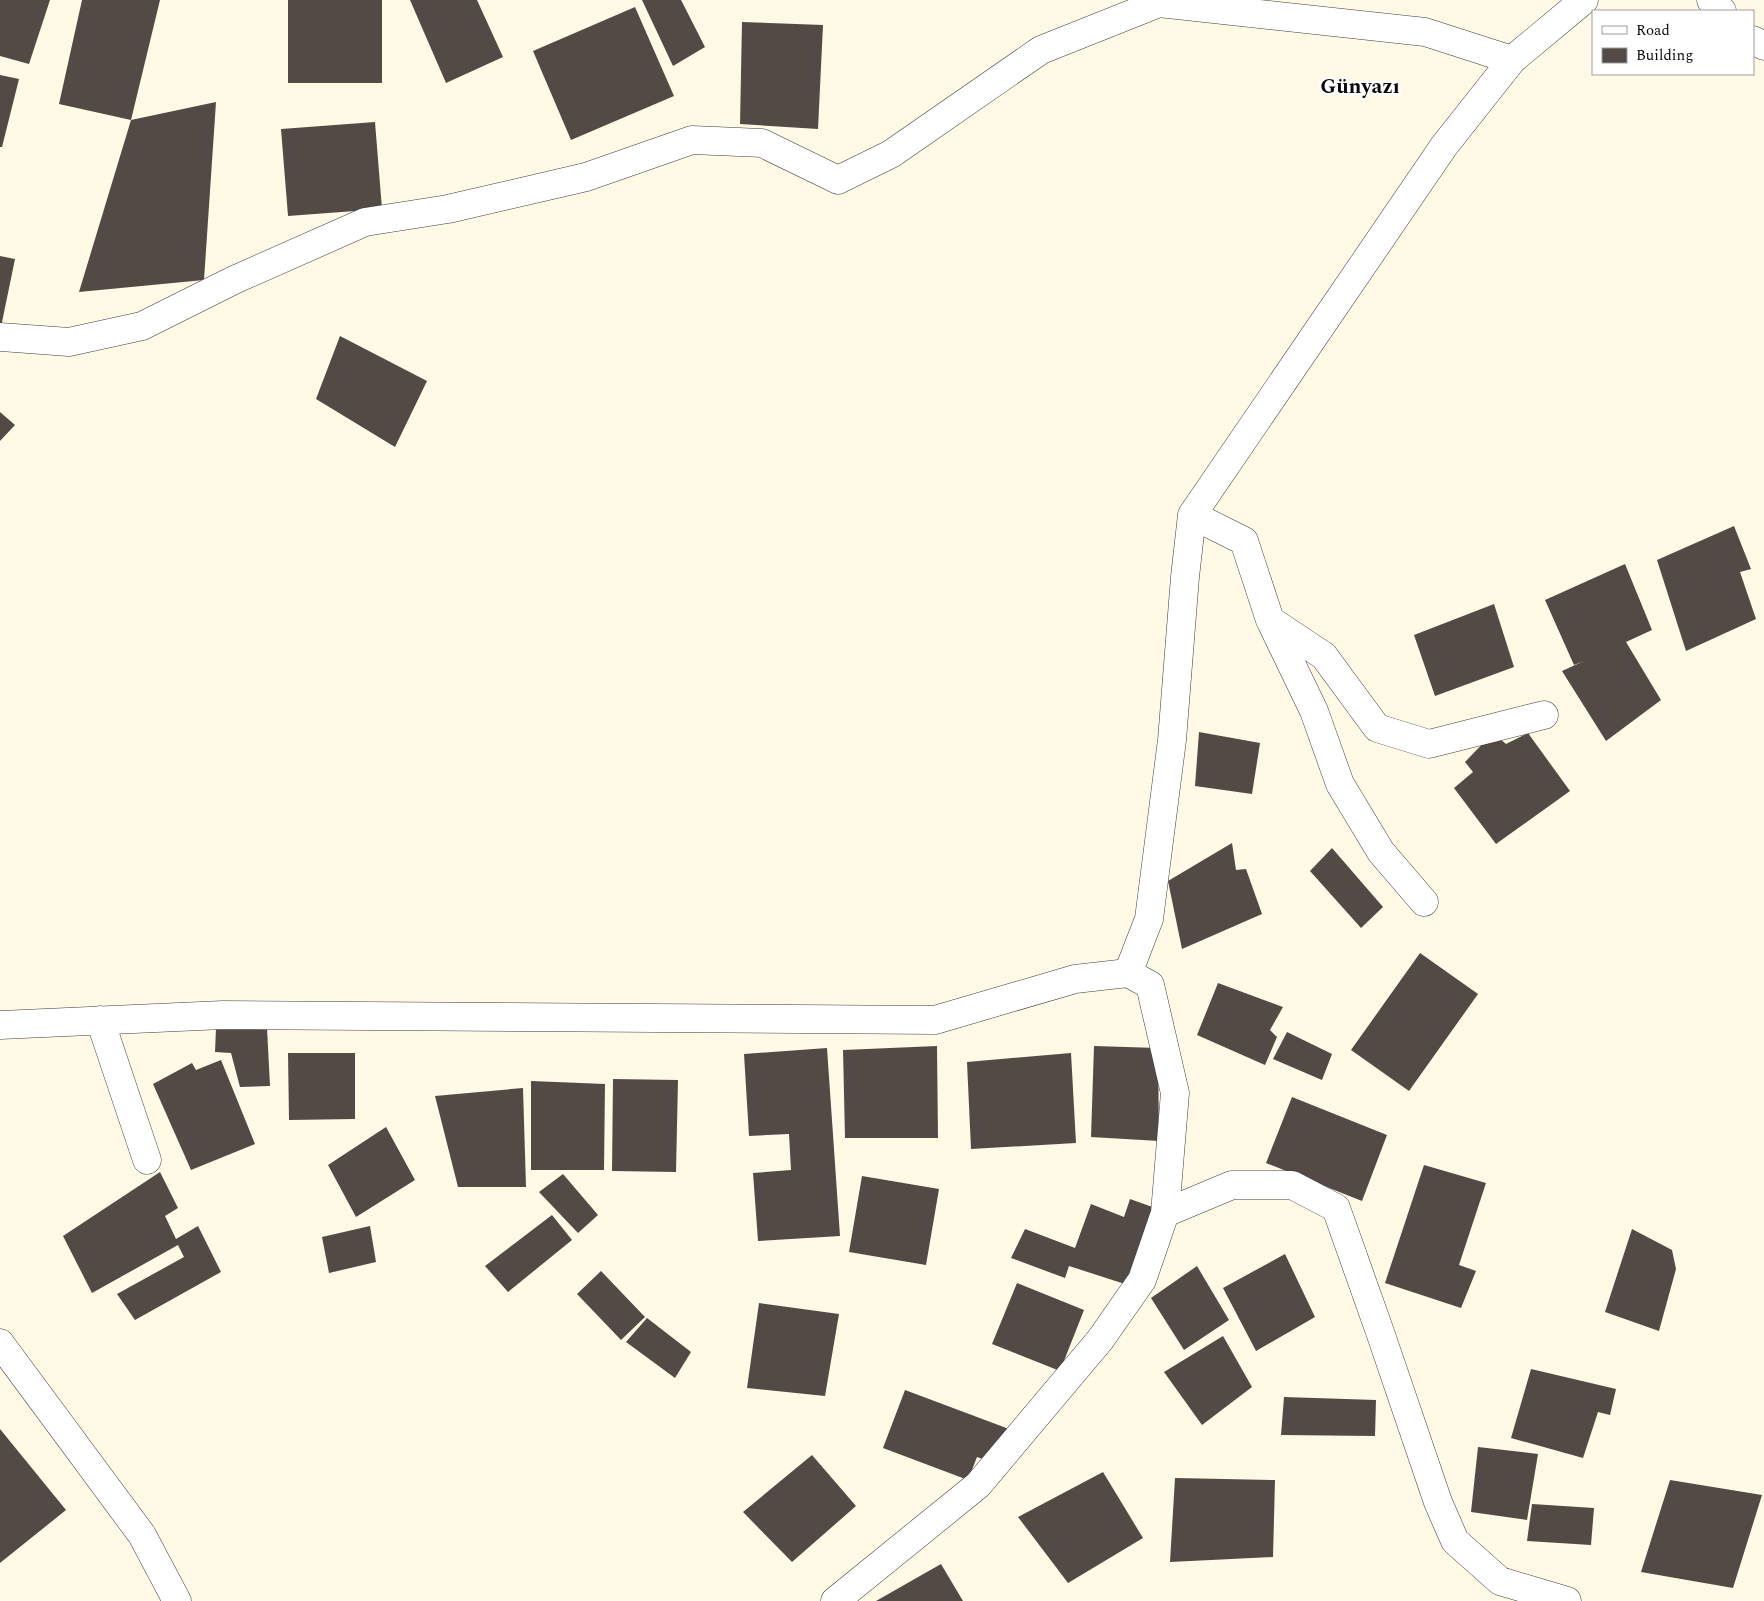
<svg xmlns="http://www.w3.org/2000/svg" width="1764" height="1601" viewBox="0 0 1764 1601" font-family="Spectral,serif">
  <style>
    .building { fill: #534a45 }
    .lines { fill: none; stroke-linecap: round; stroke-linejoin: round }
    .street-casing { stroke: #3d3d3d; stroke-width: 29 }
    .street { stroke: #fff; stroke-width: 28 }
    .labels { text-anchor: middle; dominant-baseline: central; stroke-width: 5; stroke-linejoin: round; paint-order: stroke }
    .quarter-label { font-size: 21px; font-weight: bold; fill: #0a0a0a; stroke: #fff }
  </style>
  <rect width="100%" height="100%" fill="#fff9e6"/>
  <path class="building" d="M0,0H50L29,64L0,56Z
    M82,0H160L131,120L216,102L204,280L79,292L131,120L59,104Z
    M288,0H382V83H288Z
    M410,0H477L503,57L446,83Z
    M642,0H681L705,47L673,66Z
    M635,7L674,96L571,140L533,51Z
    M742,22L823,25L818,129L740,124Z
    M0,75L19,79L2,147H0Z
    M375,122L382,209L288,216L281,129Z
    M0,256L15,259L1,327H0Z
    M340,336L427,381L395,447L316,399Z
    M0,412L15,425L0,441Z
    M1734,526L1751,569L1740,572L1756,619L1686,651L1657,560Z
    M1625,564L1652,630L1626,642L1661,700L1606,741L1562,671L1584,661L1574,665L1545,600Z
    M1494,604L1514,667L1435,696L1414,635Z
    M1199,732L1260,743L1252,794L1195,786Z
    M1493,733L1506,744L1528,733L1570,791L1496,844L1454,788L1473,772L1465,762Z
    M1232,843L1236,870L1246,869L1262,914L1182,949L1168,881Z
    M1332,848L1383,907L1361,928L1310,871Z
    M1420,953L1478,994L1409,1091L1351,1050Z
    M1218,983L1283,1007L1270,1030L1277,1037L1265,1065L1197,1035Z
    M216,1028H267L270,1086L240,1087L231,1053L215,1052Z
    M1287,1032L1332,1054L1322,1080L1273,1059Z
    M937,1046L938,1138H845L843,1050Z
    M1094,1046L1158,1048L1159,1141L1091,1137Z
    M827,1048L840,1236L758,1241L753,1173L791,1170L789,1134L749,1136L744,1054Z
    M288,1053H355V1119L289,1120Z
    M1071,1053L1076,1143L971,1149L967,1062Z
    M221,1060L255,1144L191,1170L153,1084L192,1063L196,1070Z
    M613,1079L678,1080L676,1172L612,1171Z
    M531,1081L605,1084L604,1170H531Z
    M523,1088L526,1187H458L435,1096Z
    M1292,1097L1387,1135L1362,1201L1266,1163Z
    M386,1127L415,1180L356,1217L328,1165Z
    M1424,1165L1486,1183L1459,1265L1476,1271L1461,1308L1385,1283Z
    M160,1172L178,1208L165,1216L176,1239L198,1226L221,1272L135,1320L117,1294L184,1257L178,1245L92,1293L63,1236Z
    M563,1174L598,1215L578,1233L539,1192Z
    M862,1176L939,1189L926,1265L849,1252Z
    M1130,1199L1158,1209L1131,1286L1069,1266L1065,1278L1011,1258L1025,1229L1075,1248L1091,1204L1124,1217Z
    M552,1215L572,1240L508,1292L485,1266Z
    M370,1226L376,1262L329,1273L322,1237Z
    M1632,1229L1672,1250L1676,1269L1659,1331L1605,1312Z
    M1285,1254L1315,1317L1256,1351L1223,1288Z
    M1197,1266L1229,1320L1184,1350L1151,1298Z
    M601,1271L645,1317L621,1340L577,1294Z
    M1017,1283L1084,1310L1060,1371L992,1344Z
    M759,1303L839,1314L825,1396L747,1388Z
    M647,1318L691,1352L675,1378L626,1342Z
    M1223,1336L1252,1387L1202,1425L1164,1372Z
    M1531,1369L1616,1389L1610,1415L1598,1412L1583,1458L1511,1438Z
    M905,1390L1009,1429L992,1462L977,1457L968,1480L883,1448Z
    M1284,1397L1376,1400L1375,1436L1281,1435Z
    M0,1429L66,1510L0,1563Z
    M1478,1447L1538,1454L1527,1520L1471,1512Z
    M812,1455L856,1506L792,1562L743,1512Z
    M1103,1472L1143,1538L1068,1583L1018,1517Z
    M1175,1478L1275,1480L1273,1557L1170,1562Z
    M1670,1480L1762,1495L1733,1588L1641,1572Z
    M1532,1504L1594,1508L1591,1545L1527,1541Z
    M941,1564L963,1601H876Z"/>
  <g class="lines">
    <defs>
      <path id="street" d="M1158,0L1159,3L1425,32L1512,60
        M1711,0L1722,11
        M1753,40L1764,46
        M0,337L69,342L142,326L234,280L365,222L448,209L586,177L692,140L762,143L838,180L891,154L1041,50L1159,3
        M1192,515L1244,541L1270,620L1324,656L1377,728L1429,744L1544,715
        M1271,622L1314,711L1340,784L1381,852L1424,902
        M100,1020L147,1160
        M0,1025L223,1015L935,1020L1075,979L1128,973L1149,919L1172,740L1185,577L1192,515L1444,146L1512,60L1584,0
        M1165,1213L1232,1185H1292L1336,1208L1380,1332L1438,1502L1455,1541L1500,1581L1567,1601
        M0,1343L142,1535L177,1601
        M835,1601L978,1485L1100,1340L1142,1280L1165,1213L1175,1093L1150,985L1128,973"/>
    </defs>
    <use href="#street" class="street-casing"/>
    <use href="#street" class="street"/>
  </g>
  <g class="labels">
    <g class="quarter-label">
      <text x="1360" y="87">Günyazı</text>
    </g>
  </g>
  <rect x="1592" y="10" width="162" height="65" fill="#ffffff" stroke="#9d9d9d"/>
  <rect x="1602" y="26" width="25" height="8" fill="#ffffff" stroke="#9d9d9d"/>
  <text x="1636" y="35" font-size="15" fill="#0a0a0a">Road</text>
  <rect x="1602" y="48" width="25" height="15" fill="#534a45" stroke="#9d9d9d"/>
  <text x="1636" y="60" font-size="15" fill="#0a0a0a">Building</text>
</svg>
